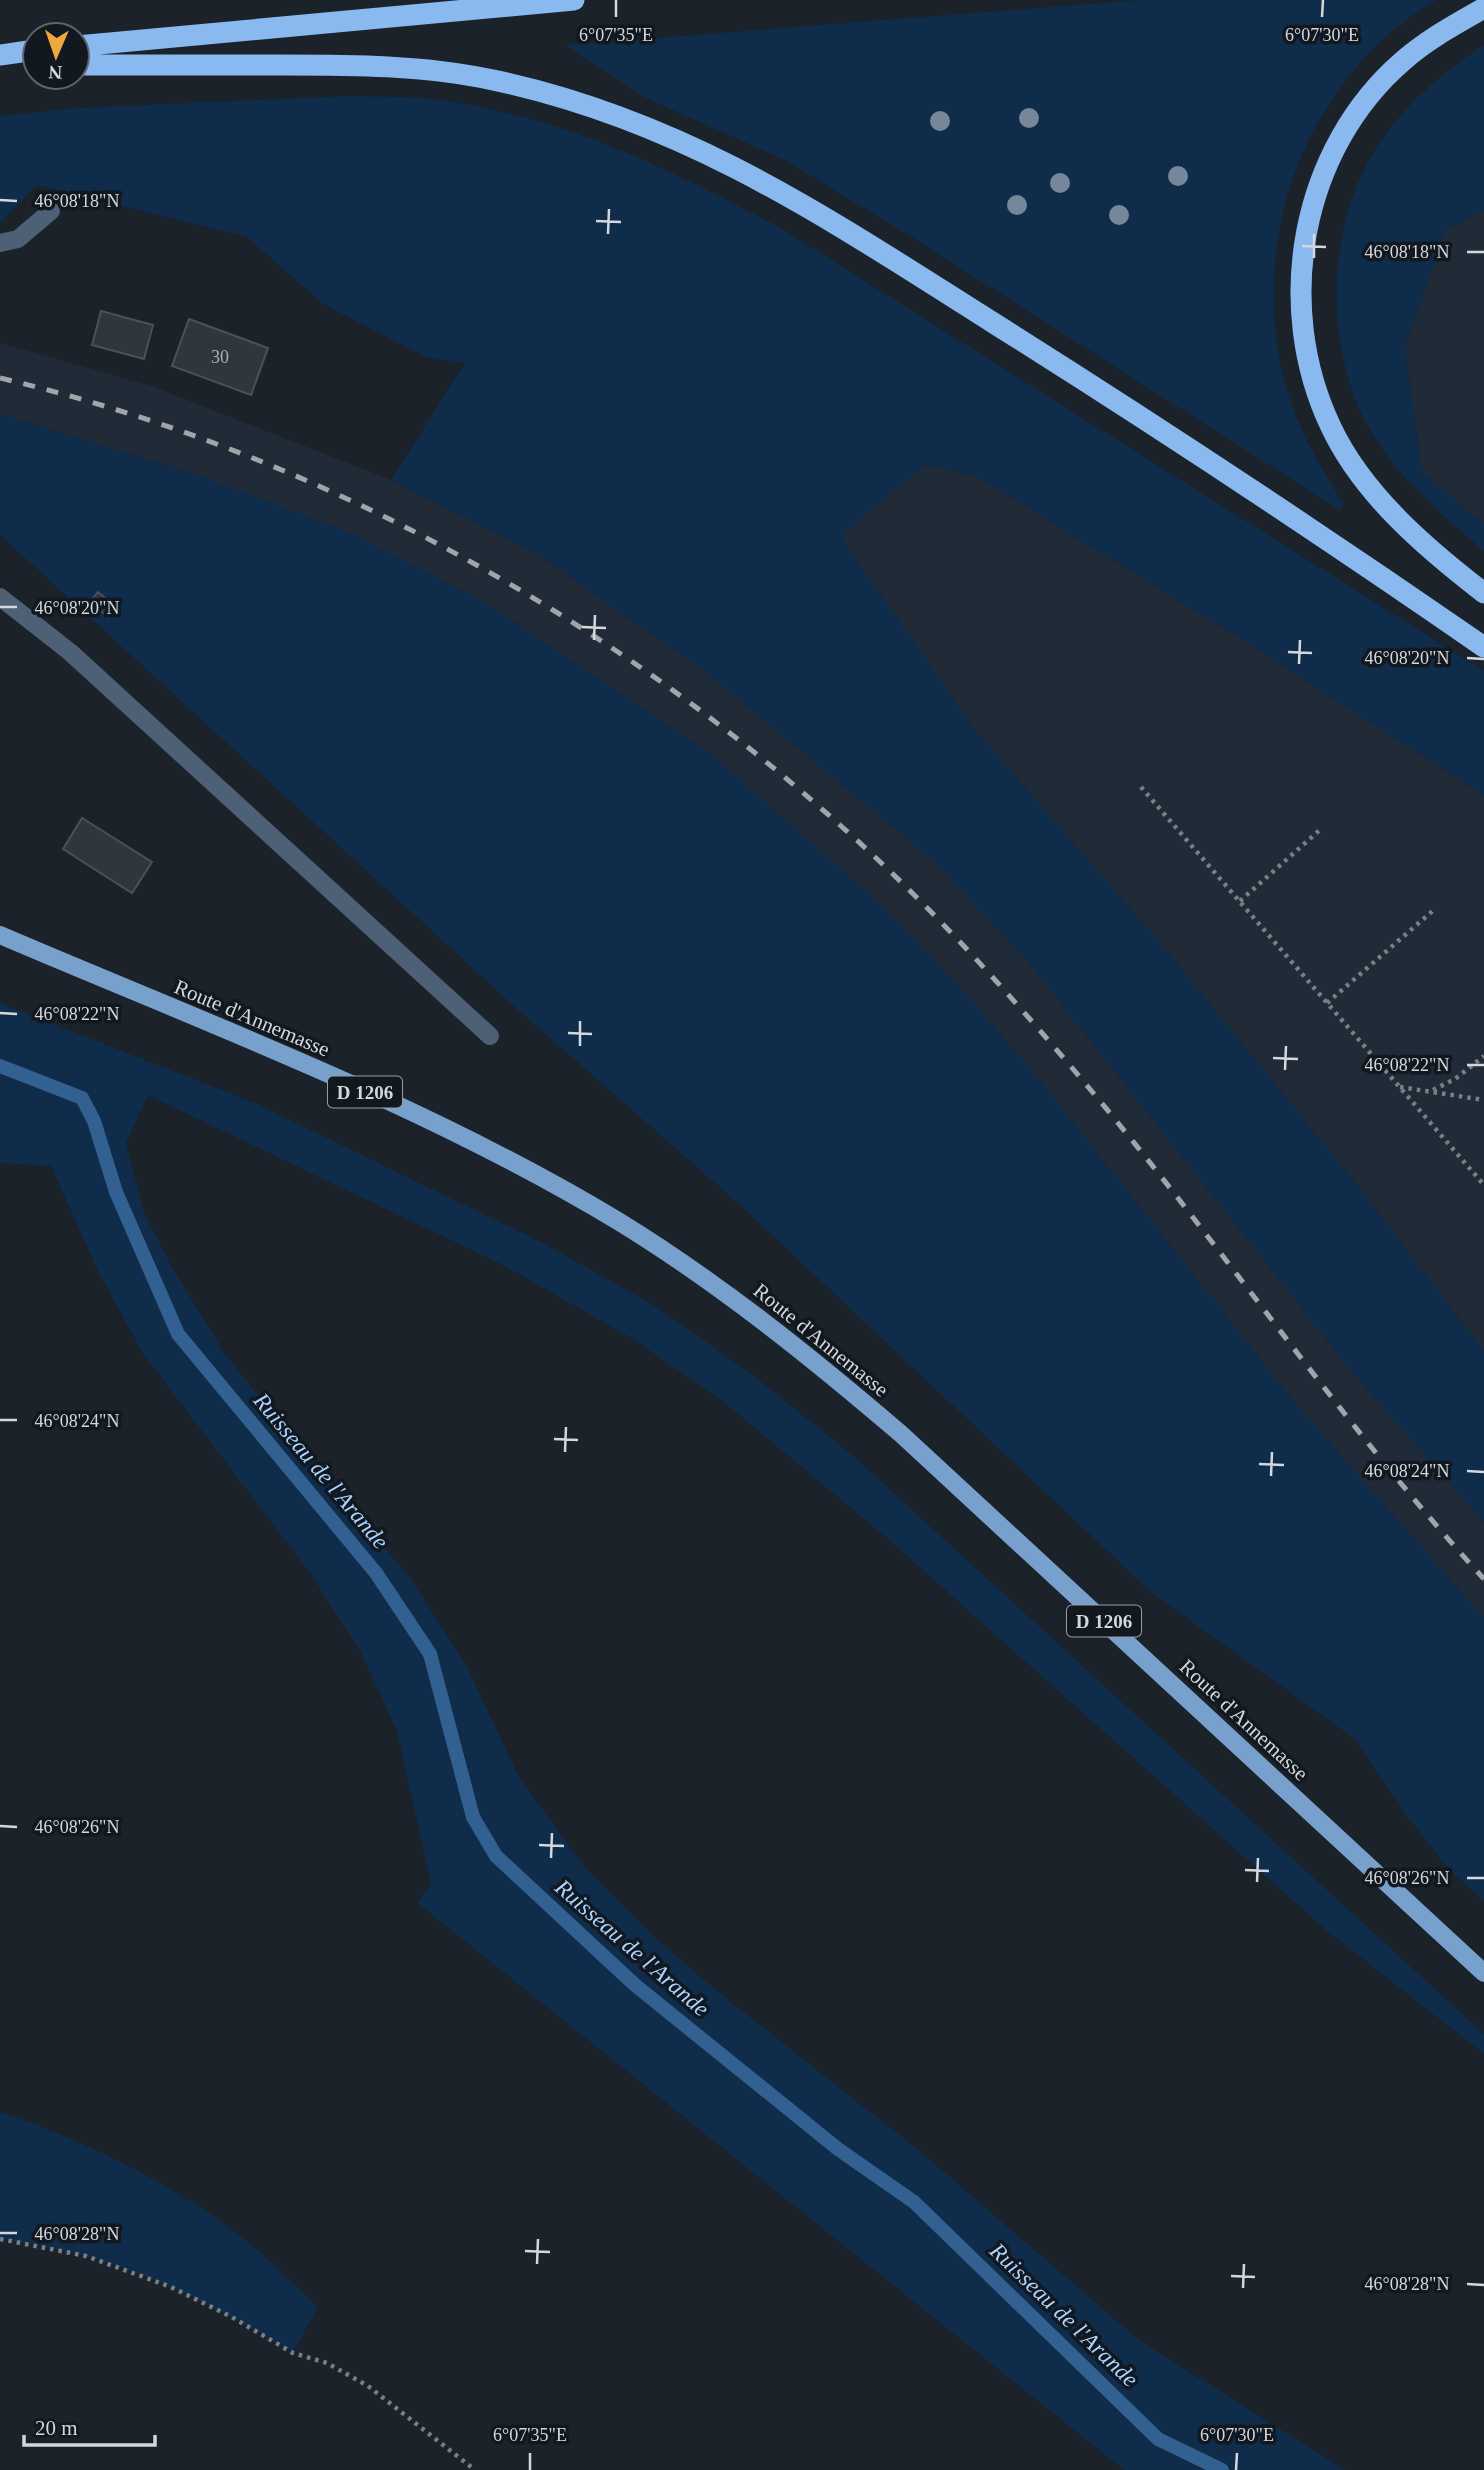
<svg xmlns="http://www.w3.org/2000/svg" width="1484" height="2470" viewBox="0 0 1484 2470" font-family="'Times New Roman',serif">
  <style>
    .built { fill: #212b37 }
    .green { fill: #0f2c4b }
    .lines { fill: none; stroke-linecap: round; stroke-linejoin: round }
    .stream { stroke: #326090; stroke-width: 14 }
    .building { fill: #30363e; stroke: #4a515a; stroke-width: 2 }
    .path { stroke: #7a7f85; stroke-width: 4.5; stroke-dasharray: 3.5 5; stroke-linecap: butt }
    .service { stroke: #4d6076; stroke-width: 18 }
    .minor { stroke: #4d6076; stroke-width: 18 }
    .primary { stroke: #78a0cc; stroke-width: 18 }
    .motorway { stroke: #89b9ef; stroke-width: 21 }
    .rail { stroke: #a0a5aa; stroke-width: 5; stroke-dasharray: 12 12; stroke-linecap: butt }
    .tree { fill: #76879a }
    .ticks { fill: none; stroke: #d4d8dd; stroke-width: 2.5 }
    .labels { text-anchor: middle; dominant-baseline: central; stroke-width: 7; stroke-linejoin: round; paint-order: stroke }
    .number-label { font-size: 18px; fill: #abb0b5 }
    .shield { fill: #12181f; stroke: #9a9ea4; stroke-width: 2 }
    .shield-label { font-size: 19px; font-weight: bold; fill: #d4d8dd }
    .street-label { font-size: 21px; fill: #d4d8dd; stroke: #12181f }
    .water-label { font-size: 23px; font-style: italic; fill: #add3ff; stroke: #12181f }
    .ticks-label { font-size: 18px; text-anchor: middle; fill: #d4d8dd; stroke: #12181f; stroke-width: 7; stroke-linejoin: round; paint-order: stroke }
  </style>
  <rect width="100%" height="100%" fill="#1b2229"/>
  <path class="built" d="M1484,210V524L1422,472L1405,347L1446,230Z
    M0,343L154,387L391,480L537,554L707,673L936,863L1029,963L1352,1372L1484,1522V1618L1297,1405L1035,1074L954,980L876,900L711,754L493,607L198,475L0,414Z
    M926,464L976,476L1262,652L1484,796V1351L1363,1192L1166,950L972,726L840,536Z"/>
  <path class="green" d="M1140,0H1437C1309,74 1249,233 1283,375C1294,422 1318,464 1344,504L1340,510L918,241L785,160L646,98L565,45Z
    M1484,45V210L1446,230L1405,347L1422,472L1484,524V551C1440,514 1394,475 1366,423C1324,342 1326,224 1377,147C1405,104 1441,73 1484,45Z
    M348,96C373,97 398,96 423,98C551,111 667,167 779,227L1484,671V796L1262,652L976,476L926,464L841,536L972,726L1166,950L1363,1192L1484,1351V1522L1352,1372L1029,963L936,863L707,673L537,554L391,480L465,363L426,357L323,304L247,237L37,185L0,223V116L77,108Z
    M0,414L198,475L354,534L493,607L711,754L876,900L954,980L1035,1074L1297,1405L1484,1618V1901L1448,1868L1410,1820L1355,1739L1152,1593L738,1203L517,1009L0,535Z
    M0,1003L257,1104L543,1243L657,1307L758,1379L849,1452L1484,2034V2054L1326,1930L887,1538L718,1397L628,1336L503,1265L148,1095L126,1143L144,1213L174,1271L227,1357L411,1579L467,1667L519,1777L585,1868L658,1940L722,1995L921,2152L1139,2340L1345,2470H1124L417,1903L431,1884L397,1731L360,1651L310,1573L142,1352L98,1271L51,1166L0,1163Z
    M0,2112C80,2139 162,2178 230,2228C262,2251 290,2281 318,2307L293,2353C228,2315 159,2275 84,2256C57,2249 28,2244 0,2239Z"/>
  <g class="lines">
    <path class="stream" d="M0,1066L82,1098L94,1121L116,1192L178,1334L376,1573L430,1654L473,1817L496,1856L635,1985L838,2149L914,2202L1158,2439L1222,2470"/>
  </g>
  <path class="building" d="M101,311L153,325L144,359L92,345Z
    M189,319L268,348L251,395L172,366Z
    M98,592L116,607L108,617L90,602Z
    M82,818L152,862L132,893L63,849Z"/>
  <g class="lines">
    <path class="path" d="M1141,787L1484,1185
      M1240,901L1322,828
      M1327,1003L1436,908
      M1400,1087L1484,1100
      M1433,1090L1455,1079L1484,1056
      M0,2239L86,2256L171,2287L230,2316L293,2353L327,2363L368,2386L475,2470"/>
    <path class="service" d="M0,597L70,652L490,1036"/>
    <path class="minor" d="M0,243L18,239L51,211"/>
    <path class="primary" d="M0,935C208,1024 424,1104 618,1221C719,1283 811,1357 901,1434L1484,1973"/>
    <path class="motorway" d="M1484,8C1456,24 1428,39 1404,60C1300,149 1273,306 1331,427C1363,495 1427,549 1484,593
      M77,46L574,0
      M0,55L35,50
      M77,65C145,65 213,65 281,65C352,65 424,65 493,80C686,121 829,219 992,322C1159,427 1322,535 1484,647"/>
    <path class="rail" d="M0,378C311,451 604,613 841,826C929,904 1008,992 1084,1082C1221,1244 1340,1422 1484,1579"/>
  </g>
  <g class="tree">
    <circle cx="1029" cy="118" r="10"/>
    <circle cx="940" cy="121" r="10"/>
    <circle cx="1178" cy="176" r="10"/>
    <circle cx="1060" cy="183" r="10"/>
    <circle cx="1017" cy="205" r="10"/>
    <circle cx="1119" cy="215" r="10"/>
  </g>
  <path class="ticks" d="M616,17V0M1322,17L1323,0M0,200L17,201M596,221L621,222M608,234L609,209M1302,246L1326,247M1467,252H1484M1314,258V234M0,607H17M582,627L606,628M594,640L595,615M1288,652L1312,653M1467,658L1484,659M1299,664L1300,640M0,1013L17,1014M568,1033L592,1034M580,1046V1021M1273,1058L1298,1059M1467,1065H1484M1285,1070L1286,1046M0,1420H17M554,1439L578,1440M565,1452L566,1427M1259,1464L1284,1465M1467,1471L1484,1472M1271,1476L1272,1452M0,1826L17,1827M539,1845L564,1846M551,1858L552,1833M1245,1870L1269,1871M1467,1878H1484M1257,1882L1258,1858M0,2233H17M525,2251L550,2252M537,2264L538,2239M1231,2276L1255,2277M1467,2284L1484,2285M1243,2288L1244,2264M530,2470V2453M1236,2470L1237,2453"/>
  <g class="labels">
    <g class="number-label">
      <text x="220" y="357">30</text>
    </g>
    <g class="shield">
      <rect x="328" y="1076.5" width="74" height="31" rx="5"/>
      <rect x="1067" y="1605.5" width="74" height="31" rx="5"/>
    </g>
    <g class="shield-label">
      <text x="365" y="1092">D 1206</text>
      <text x="1104" y="1621">D 1206</text>
    </g>
    <g class="street-label">
      <text transform="translate(252 1018) rotate(23)">Route d'Annemasse</text>
      <text transform="translate(821 1340) rotate(39)">Route d'Annemasse</text>
      <text transform="translate(1244 1720) rotate(43)">Route d'Annemasse</text>
    </g>
    <g class="water-label">
      <text transform="translate(321 1471) rotate(50)">Ruisseau de l'Arande</text>
      <text transform="translate(632 1948) rotate(41)">Ruisseau de l'Arande</text>
      <text transform="translate(1064 2315) rotate(44)">Ruisseau de l'Arande</text>
    </g>
  </g>
  <g class="ticks-label">
    <text x="616" y="41">6°07'35"E</text>
    <text x="1322" y="41">6°07'30"E</text>
    <text x="77" y="207">46°08'18"N</text>
    <text x="1407" y="258">46°08'18"N</text>
    <text x="77" y="614">46°08'20"N</text>
    <text x="1407" y="664">46°08'20"N</text>
    <text x="77" y="1020">46°08'22"N</text>
    <text x="1407" y="1071">46°08'22"N</text>
    <text x="77" y="1427">46°08'24"N</text>
    <text x="1407" y="1477">46°08'24"N</text>
    <text x="77" y="1833">46°08'26"N</text>
    <text x="1407" y="1884">46°08'26"N</text>
    <text x="77" y="2240">46°08'28"N</text>
    <text x="1407" y="2290">46°08'28"N</text>
    <text x="530" y="2441">6°07'35"E</text>
    <text x="1237" y="2441">6°07'30"E</text>
  </g>
  <g transform="translate(56 56) rotate(182)"><circle r="33" fill="#12181f" stroke="#60656b" stroke-width="2"/>
  <path d="M0-5L12 26L0 18L-12 26Z" fill="#f0a63e"/>
  <text y="-10" font-size="19" font-weight="bold" text-anchor="middle" fill="#d4d8dd">N</text>
  </g>
  <path d="M24 2435v10h131v-10" fill="none" stroke="#d4d8dd" stroke-width="3.5"/>
  <text x="35" y="2435" font-size="21" fill="#d4d8dd" stroke="#12181f" stroke-width="5" paint-order="stroke">20 m</text>
</svg>
